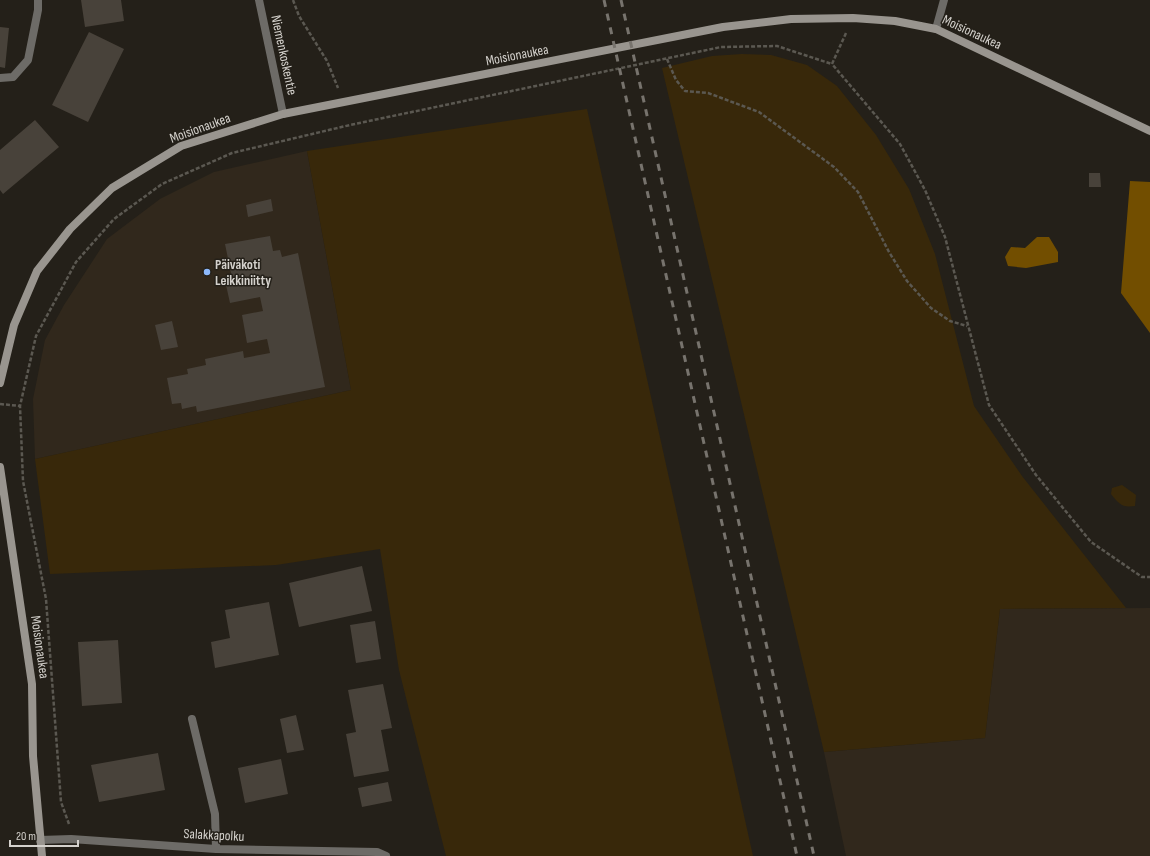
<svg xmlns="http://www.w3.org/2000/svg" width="1150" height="856" viewBox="0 0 1150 856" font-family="'Sofia Sans Condensed',sans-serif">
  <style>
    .built { fill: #31281c }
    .green { fill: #38280a }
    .forest { fill: #724e00 }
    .building { fill: #48423a }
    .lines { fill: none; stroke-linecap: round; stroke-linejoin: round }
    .path { stroke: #5b5851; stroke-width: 2.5; stroke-dasharray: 4 2; stroke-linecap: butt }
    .lane { stroke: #6d6b67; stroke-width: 8 }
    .street { stroke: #6d6b67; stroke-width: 8 }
    .secondary { stroke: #99958f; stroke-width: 8 }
    .rail { stroke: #77736d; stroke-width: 3; stroke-dasharray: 7 7; stroke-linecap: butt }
    .poi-dot { fill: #8db9fc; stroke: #242019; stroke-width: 1.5 }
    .labels { text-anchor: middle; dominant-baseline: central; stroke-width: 3; stroke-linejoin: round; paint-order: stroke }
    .street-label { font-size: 14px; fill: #d4d1cc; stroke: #242019 }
    .poi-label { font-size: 14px; font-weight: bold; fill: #d4d1cc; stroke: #242019; text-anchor: start }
  </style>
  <rect width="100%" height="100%" fill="#242019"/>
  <path class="built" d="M307,151L351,390L35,459L33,399L45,340L64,305L107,239L160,199L214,172Z
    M1150,608V856H846L824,752L985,738L1000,609Z"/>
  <path class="green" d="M742,54L771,55L807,65L837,86L876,135L909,189L935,254L974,406L1022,476L1126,608L1000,609L985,738L824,752L662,68L712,56Z
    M587,109L753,856H446L399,670L380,549L276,565L50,574L35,459L351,390L307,151Z
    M1122,485L1136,495L1135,506C1122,508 1119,504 1111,494L1112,488Z"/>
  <path class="forest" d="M1130,181L1150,182V333L1121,293Z
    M1037,237H1049L1058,252V262L1026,268L1008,266L1005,257L1011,247L1025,248Z"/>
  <path class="building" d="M81,0H121L124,21L85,27Z
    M0,27L9,28L5,68L0,67Z
    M89,32L124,49L88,122L52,105Z
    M35,120L59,147L3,194L0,190V150Z
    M1089,173H1100L1101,187H1089Z
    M271,199L273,211L248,217L246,205Z
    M270,236L273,251L280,250L282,257L298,253L325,387L197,412L196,406L182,409L181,403L172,404L167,378L188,374L187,369L206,365L205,359L243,351L244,358L270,353L267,339L247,343L242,315L263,311L260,297L230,303L226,285L233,283L225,244Z
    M172,321L178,347L161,350L155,325Z
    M362,566L372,611L299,627L289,583Z
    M269,602L279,655L215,668L211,642L230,638L225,610Z
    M375,621L381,659L356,663L350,625Z
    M118,640L122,703L82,706L78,642Z
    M383,684L392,728L381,730L389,771L354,777L346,734L356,732L348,690Z
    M296,715L304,750L287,753L280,719Z
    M158,753L165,790L99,802L91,765Z
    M281,759L288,794L245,803L238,768Z
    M388,782L392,801L362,807L358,788Z"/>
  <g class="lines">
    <path class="path" d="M293,0L299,16L327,61L338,88
      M846,33L832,64L900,144L925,190L945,237L989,405L1036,475L1091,542L1142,577H1150
      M667,59L676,80L685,91L708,93L759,112L834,167L858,192L889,252L907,281L931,308L950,321L967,326
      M0,404L20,406
      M69,824L61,802L46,599L23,481L20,406L36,336L76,262L114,219L162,184L232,153L350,125L721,47L777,46L832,64"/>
    <path class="lane" d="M0,78L13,77L28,60L38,10V0"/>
    <path class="street" d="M259,0L283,114
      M936,29L944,0
      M192,719L215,814L216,849
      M40,840L71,839L216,849L377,852L386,856"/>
    <path class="secondary" d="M0,383L14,325L37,271L70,229L112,188L181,146L283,114L723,27L791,19L853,18L895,21L936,29L1150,131
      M0,467L32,684L33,756L42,856"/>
    <path class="rail" d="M604,0L797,856
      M621,0L814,856"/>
  </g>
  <circle class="poi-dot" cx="207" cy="272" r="4"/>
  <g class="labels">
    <g class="street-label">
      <text transform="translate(972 32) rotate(25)">Moisionaukea</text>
      <text transform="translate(284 55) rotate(78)">Niemenkoskentie</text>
      <text transform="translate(517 55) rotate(-11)">Moisionaukea</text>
      <text transform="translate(200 128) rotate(-20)">Moisionaukea</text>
      <text transform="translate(40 647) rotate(82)">Moisionaukea</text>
      <text transform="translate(214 835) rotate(3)">Salakkapolku</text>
    </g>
    <g class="poi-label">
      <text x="215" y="264">Päiväkoti<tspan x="215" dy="16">Leikkiniitty</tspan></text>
    </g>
  </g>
  <path d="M10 840v6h68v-6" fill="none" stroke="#d4d1cc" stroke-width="2"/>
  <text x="16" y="840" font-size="12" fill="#d4d1cc" stroke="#242019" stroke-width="3" paint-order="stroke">20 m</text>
</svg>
